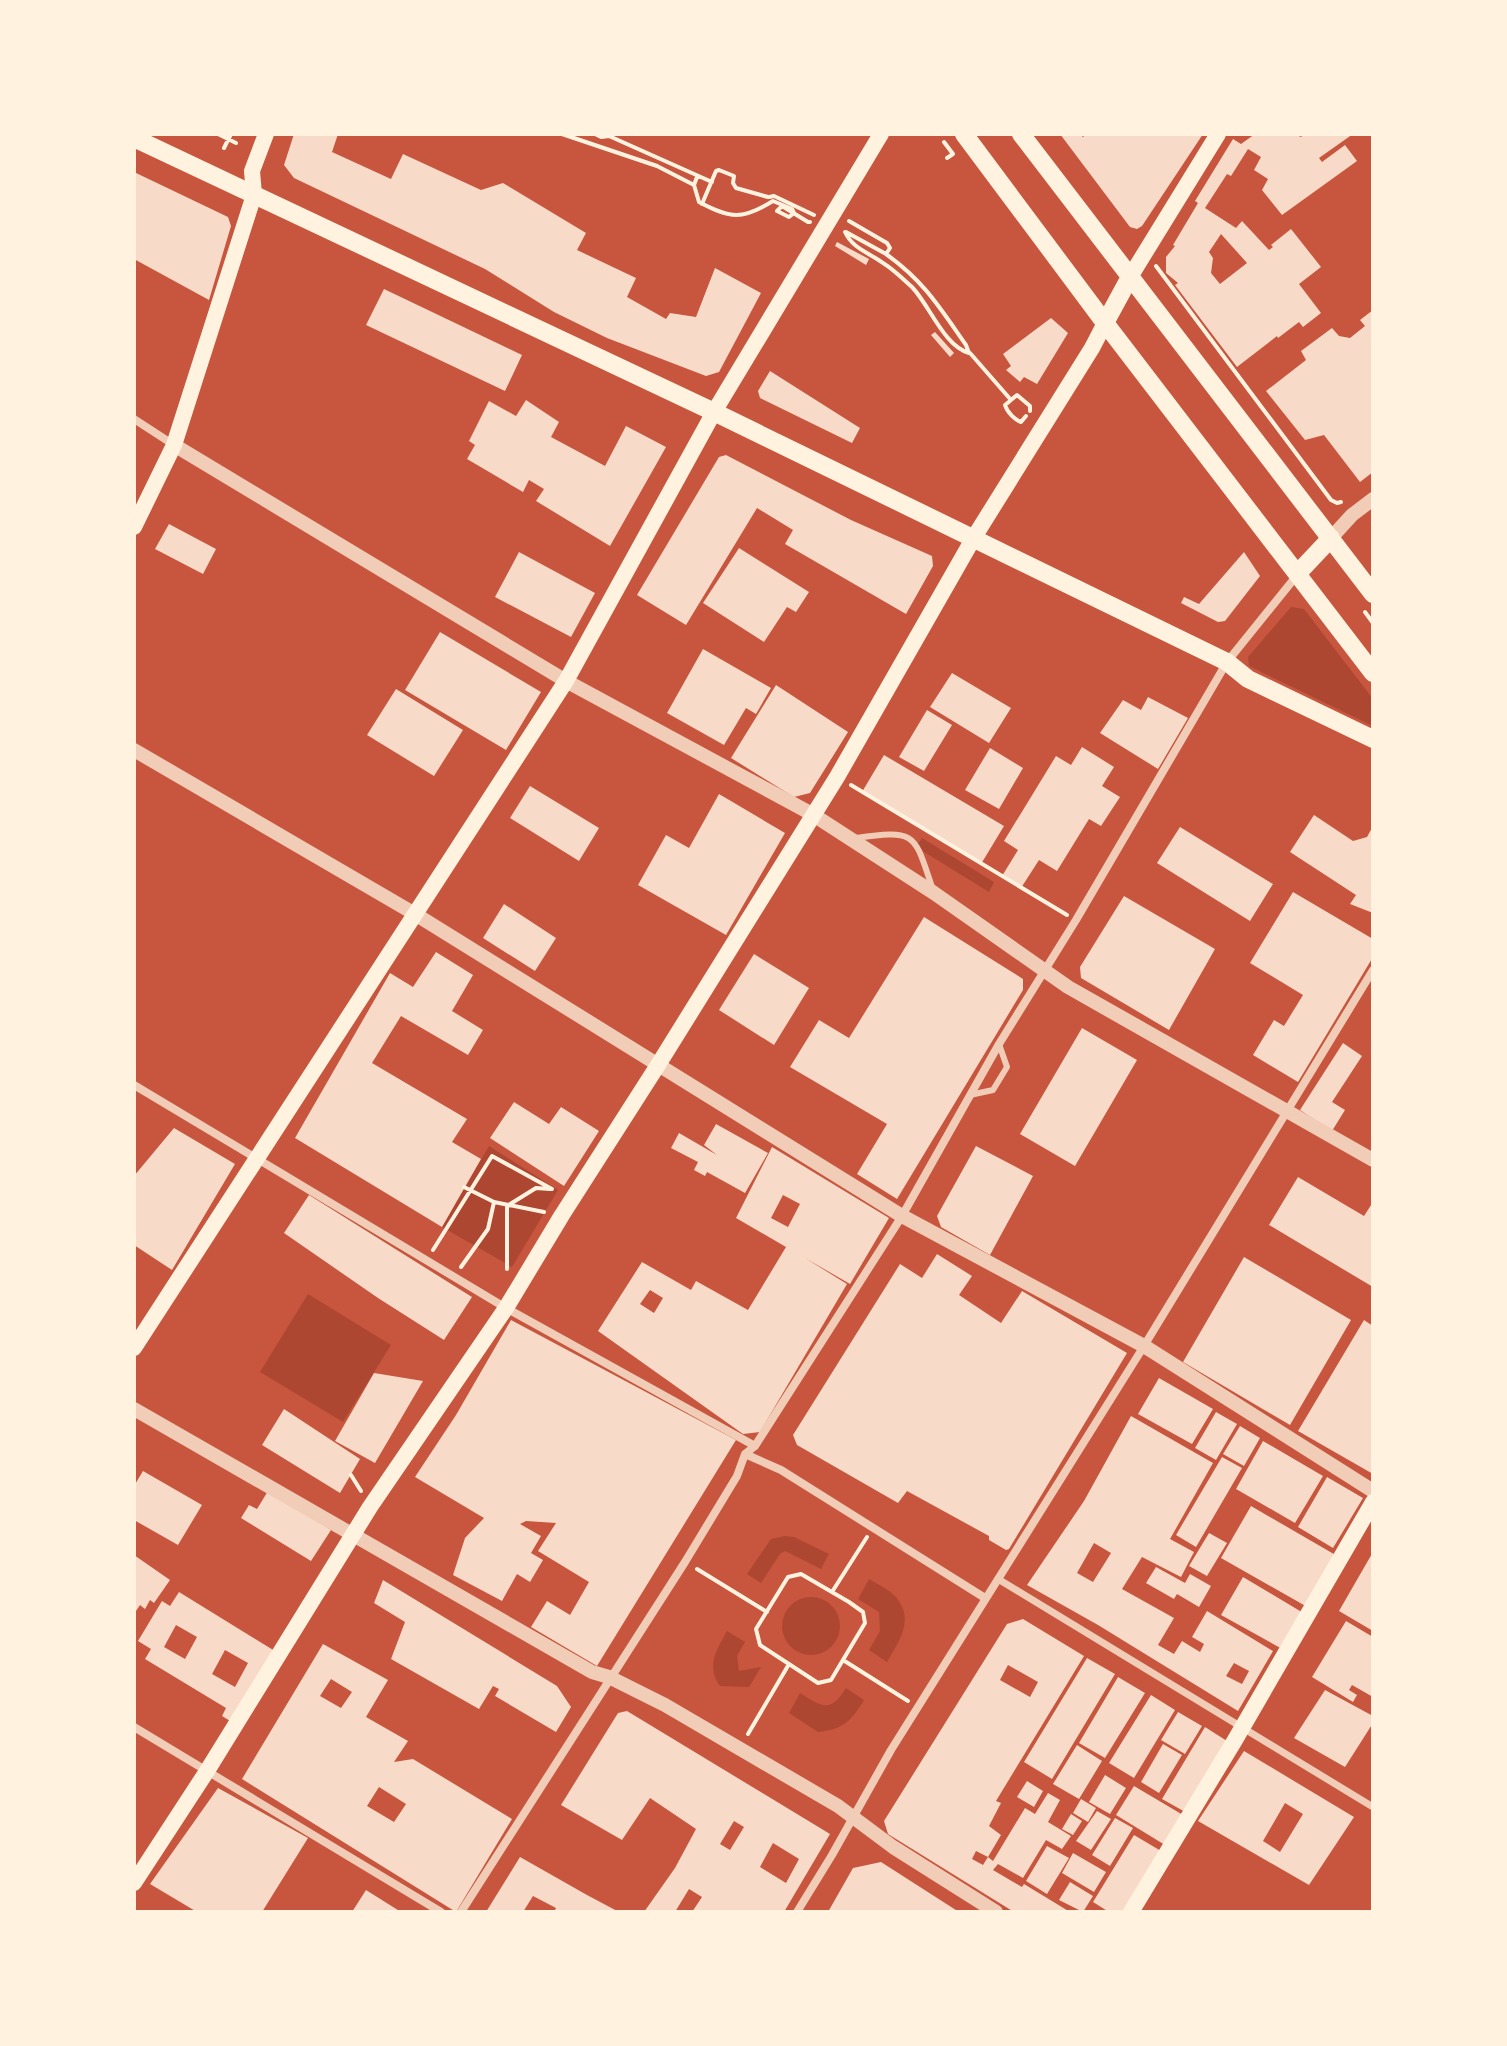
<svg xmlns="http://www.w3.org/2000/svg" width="1507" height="2046" viewBox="0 0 1507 2046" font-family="Ubuntu,sans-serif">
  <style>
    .green { fill: #ae4732 }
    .building { fill: #f7dbc8; fill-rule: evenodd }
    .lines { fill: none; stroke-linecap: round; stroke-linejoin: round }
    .path { stroke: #fff3e0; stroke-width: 4 }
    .service { stroke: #f1ccb7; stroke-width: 6 }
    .pedestrian { stroke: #f1ccb7; stroke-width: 7 }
    .minor { stroke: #f1ccb7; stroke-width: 8 }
    .tertiary { stroke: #f1ccb7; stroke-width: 14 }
    .secondary { stroke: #fff3e0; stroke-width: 16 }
    .primary { stroke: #fff3e0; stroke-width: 18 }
  </style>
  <rect width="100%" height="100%" fill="#c8553d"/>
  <path class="green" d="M1291,607L1304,609L1373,699V726L1249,666L1248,657Z
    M922,838L994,882L989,892L916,847Z
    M489,1146L558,1190L512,1267L442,1227Z
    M308,1294L391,1345L343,1422L260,1372Z
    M785,1536L794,1537L829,1554L821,1569L785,1551L780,1554L761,1583L747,1574L771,1539Z
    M869,1579C877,1584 890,1590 896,1597C915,1620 899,1641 887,1662L869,1650L880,1631L879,1612L858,1599Z
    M782 1626a29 29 0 1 1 58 0a29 29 0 1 1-58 0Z
    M727,1631L745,1642L737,1656L739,1671L761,1667L749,1687L720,1686C706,1666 716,1651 727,1631Z
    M846,1688L864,1700C852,1720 843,1730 818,1732L789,1713L800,1693C822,1707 831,1713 846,1688Z"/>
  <path class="building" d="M294,134H338L332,152L391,179L403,154L481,190L503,183L586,233L577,250L636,278L627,297L666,319L670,313L696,317L715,268L761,293L719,372L706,376L607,338L554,312L485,269L294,178L284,165Z
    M1060,134H1080L1083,137L1087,134H1203L1142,226L1137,229L1130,227Z
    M1255,134H1298L1300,137L1308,134H1353L1319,158L1322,162L1345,145L1357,161L1282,215L1262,190L1268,179L1254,170L1261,157L1248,149L1231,176L1227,174L1205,208L1236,228L1242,221L1269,250L1273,247L1271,245L1291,229L1321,267L1299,284L1321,313L1303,327L1299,322L1278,338L1277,336L1237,367L1175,285L1178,283L1166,273V257L1175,246L1173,245L1198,203L1195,201L1233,139L1241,144ZM1221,234L1247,263L1220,284L1211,273L1213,258L1209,252Z
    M134,172L228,217L231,226L209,300L134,259Z
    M837,242L869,259L866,265L835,246Z
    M384,289L522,355L505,391L366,325Z
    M1373,310V472L1360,482L1324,435L1305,440L1266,391L1306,360L1301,351L1332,328L1339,336L1350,338L1365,326L1360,320Z
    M1051,318L1068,333L1037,384L1024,377L1020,382L1006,370L1011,366L1003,354Z
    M935,332L954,353L950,357L931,335Z
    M770,371L860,428L852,443L760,398L758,391Z
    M526,400L559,422L551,437L605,466L626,426L666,447L610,546L536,501L544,489L529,480L523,492L467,459L475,445L469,441L489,401L516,416Z
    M726,455L851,520L932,556L933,566L906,614L785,544L793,530L757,508L686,625L637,595L719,457Z
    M169,524L216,549L203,574L155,549Z
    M739,548L809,592L796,612L787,607L764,642L703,603Z
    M519,552L595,593L571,637L495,597Z
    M1244,552L1260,576L1225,621L1218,622L1181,603L1184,597L1199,604Z
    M440,632L541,692L506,750L405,690Z
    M703,649L771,688L756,714L746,708L724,745L667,713Z
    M952,673L1011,708L989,743L930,707Z
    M776,685L848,732L810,793L794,797L731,758Z
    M396,689L463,730L434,776L367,735Z
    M1148,697L1188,718L1158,769L1100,733L1123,700L1141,710Z
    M927,710L952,725L924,771L899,757Z
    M1082,747L1114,767L1102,786L1120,797L1101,826L1089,819L1057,871L1039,860L1021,888L1002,876L1018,850L1004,841L1056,756L1071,765Z
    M990,748L1023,768L999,809L965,790Z
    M884,755L1004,826L981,864L862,792Z
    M530,786L599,828L579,861L510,818Z
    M719,794L785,833L726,935L638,885L666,835L689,848Z
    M1314,815L1353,841L1367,837L1373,826V913L1350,904L1356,895L1290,852Z
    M1180,827L1273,884L1250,921L1157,863Z
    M1293,892L1373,939V957L1298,1082L1253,1055L1274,1020L1284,1026L1303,995L1250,963Z
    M1124,896L1215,949L1169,1030L1081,978L1080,967Z
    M504,904L556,938L535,971L483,938Z
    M924,917L1023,979V990L897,1199L857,1174L887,1124L790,1067L819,1020L849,1038Z
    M436,952L473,975L452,1011L483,1030L468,1055L401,1016L372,1063L467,1119L452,1142L481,1159L442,1227L295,1138L390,973L413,987Z
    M754,954L809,988L774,1045L719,1010Z
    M1082,1028L1137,1060L1075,1166L1020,1134Z
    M1343,1043L1362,1056L1332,1102L1345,1110L1332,1131L1300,1110Z
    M514,1102L549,1124L561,1107L599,1131L564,1186L490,1138Z
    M716,1124L768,1153L745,1193L707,1172L705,1176L694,1170L698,1162L671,1148L679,1133L717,1155L704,1145Z
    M174,1128L235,1164L172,1270L134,1245V1176Z
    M976,1146L1033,1176L990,1255L941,1227L937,1216Z
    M772,1147L889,1218L850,1284L805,1258L847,1284L760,1432L743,1434L598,1331L642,1262L691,1290L696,1281L748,1310L786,1247L736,1218ZM783,1195L800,1204L788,1227L771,1218ZM650,1290L663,1298L654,1313L640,1304Z
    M1298,1177L1364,1216L1373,1202V1287L1269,1225Z
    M309,1195L472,1297L444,1340L378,1298L284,1233Z
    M937,1254L972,1276L959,1295L1001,1323L1022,1291L1127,1353L1009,1549L1006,1550L989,1540V1536L907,1491L898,1503L797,1445L793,1435L900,1264L922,1278Z
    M1244,1257L1351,1320L1290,1425L1183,1362Z
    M511,1320L736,1440L597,1666L531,1627L547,1601L570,1615L589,1582L538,1551L556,1523L526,1521L520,1524L541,1536L531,1553L543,1560L530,1582L517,1574L502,1601L453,1575L465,1538L484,1518L415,1477L456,1415Z
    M1364,1320L1373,1326V1474L1298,1431Z
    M374,1373L423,1381L375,1463L335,1441Z
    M1159,1378L1213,1409L1192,1444L1138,1414Z
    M284,1409L360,1459L340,1493L262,1445Z
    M1216,1412L1237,1424L1216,1460L1195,1448Z
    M1131,1416L1213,1463L1170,1539L1194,1552L1181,1577L1142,1557L1122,1589L1174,1618L1158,1645L1174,1654L1182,1641L1200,1652L1204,1644L1192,1637L1207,1611L1273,1651L1238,1711L1098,1625L1027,1585L1084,1501ZM1094,1543L1111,1553L1093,1582L1077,1573ZM1234,1663L1249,1671L1242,1684L1226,1676Z
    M1240,1426L1260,1438L1244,1466L1223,1454Z
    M1263,1441L1323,1476L1295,1523L1236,1489Z
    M1222,1457L1242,1468L1196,1547L1176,1535Z
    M143,1471L202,1505L178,1545L134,1520V1486Z
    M1327,1477L1363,1498L1333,1548L1298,1527Z
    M268,1491L331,1530L311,1561L241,1518L249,1505L257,1509Z
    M1251,1506L1339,1557L1309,1608L1221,1558Z
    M1209,1533L1227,1543L1207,1576L1189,1566Z
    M1373,1552V1631L1339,1611Z
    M134,1555L170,1580L154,1603L150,1600L145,1609L140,1605L134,1614Z
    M1156,1567L1185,1583L1190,1574L1211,1586L1199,1607L1177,1594L1174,1599L1146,1583Z
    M1243,1577L1305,1614L1284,1650L1221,1615Z
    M383,1580L557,1686L571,1707L556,1732L495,1696L499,1689L493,1686L479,1709L391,1659L405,1622L374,1603Z
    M179,1592L283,1656L240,1727L222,1716L226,1708L145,1659L151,1649L138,1641L162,1601L170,1606ZM176,1625L197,1637L185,1659L164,1647ZM225,1650L248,1663L235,1687L212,1674Z
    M1023,1619L1084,1656L996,1801L1001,1803L989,1826L1001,1835L988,1857L976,1851L972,1859L983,1865L988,1857L993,1861L1025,1808L1035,1814L1048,1793L1060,1800L1048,1822L1071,1836L1062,1849L1046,1840L1023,1878L998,1864L993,1870L1022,1887L1024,1884L1070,1912H1014L888,1834L884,1821L1007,1624ZM1008,1665L1038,1682L1030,1697L1000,1680Z
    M1346,1621L1373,1637V1697L1352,1685L1349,1690L1357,1695L1353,1702L1312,1677Z
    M323,1644L388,1680L366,1717L408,1741L394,1762L413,1759L512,1819L456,1912L242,1779ZM331,1679L352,1692L341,1708L320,1696ZM379,1787L406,1804L394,1822L367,1806Z
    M1087,1658L1115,1674L1052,1779L1024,1762Z
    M1118,1677L1145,1693L1105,1758L1079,1743Z
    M1325,1690L1373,1716V1723L1345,1767L1294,1738Z
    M1151,1695L1175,1710L1134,1778L1109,1763Z
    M627,1711L830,1834L784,1912H692L702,1897L689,1889L675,1912H644L675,1868L696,1829L650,1798L622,1840L561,1805L618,1713ZM734,1821L744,1827L730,1850L720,1844ZM773,1843L799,1859L786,1883L760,1867Z
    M1178,1712L1202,1726L1185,1754L1161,1740Z
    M1205,1727L1227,1741L1187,1813L1162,1799Z
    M1163,1744L1182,1755L1159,1793L1141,1782Z
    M1077,1745L1102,1761L1079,1799L1053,1784Z
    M1244,1751L1354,1817L1309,1885L1198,1821ZM1285,1803L1303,1814L1280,1852L1263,1841Z
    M1105,1775L1126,1788L1110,1814L1089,1802Z
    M1027,1781L1043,1791L1034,1807L1017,1797Z
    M1134,1786L1183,1815L1165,1845L1116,1815Z
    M218,1788L308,1838L262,1912H197L150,1884Z
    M1081,1799L1096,1808L1088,1822L1073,1813Z
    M1097,1811L1111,1819L1091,1850L1076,1841Z
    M1071,1814L1082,1821L1073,1835L1062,1829Z
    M1115,1818L1133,1828L1110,1866L1092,1855Z
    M1134,1835L1161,1851L1125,1912H1109L1093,1902Z
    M1047,1846L1069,1858L1047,1894L1026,1881Z
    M1073,1853L1106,1872L1094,1892L1062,1873Z
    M520,1857L587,1895L619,1912H554L556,1908L533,1896L523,1912H486Z
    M881,1862L959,1912H828L853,1868Z
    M1070,1882L1093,1896L1083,1912L1059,1900Z
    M366,1890L401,1912H352Z"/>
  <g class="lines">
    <path class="path" d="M218,134L236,143
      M562,134L657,166L694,185L697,177
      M595,134L601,137L609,136L712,182
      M944,142L953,154L947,158
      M224,148L231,134
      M694,185L699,202C731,219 742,220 773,201L792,209L794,213L789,217L777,211L782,206L808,222H810
      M769,197L774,196L814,215
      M702,204L716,171L719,170L734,176L733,183L736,188L768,197
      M845,232C853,249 868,252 883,263C893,269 903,279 912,287C930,306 944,346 969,353L966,345C940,308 924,281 886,254L890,248L887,243L849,221
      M846,232L886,254
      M1156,266L1331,500L1337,503L1341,502
      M970,353L1011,400L1017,395L1030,406V411
      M1010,401L1005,405C1007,412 1015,420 1021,422L1026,416
      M1365,612L1373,623
      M851,785L1067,915
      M494,1202L544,1212
      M433,1250L492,1156L552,1189
      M461,1267L488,1229L494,1202L464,1187
      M507,1269V1206L536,1188L550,1189
      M351,1475L361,1491
      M697,1569L767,1612
      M801,1574L849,1602L863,1612L865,1623L831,1680L818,1683L760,1645L756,1629L788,1577Z
      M832,1592L867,1537
      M843,1660L908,1701
      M748,1734L789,1664"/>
    <path class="service" d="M856,838C918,829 914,834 933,890
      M970,1095L993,1090L1007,1067L999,1044"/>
    <path class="pedestrian" d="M998,1579L1373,1807"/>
    <path class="minor" d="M134,419L174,445
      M134,1085L506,1308L755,1446
      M745,1454L781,1470L985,1598
      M134,1727L441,1912
      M461,1912L685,1562L737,1476L745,1454L755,1446L902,1216L999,1044L1076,920L1227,662L1298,574
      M797,1912L832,1855L891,1750L1144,1346L1373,970"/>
    <path class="tertiary" d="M174,445L566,681L812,814L934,893L1068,987L1373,1160
      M1331,538L1352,515L1373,499
      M134,750L415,914L902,1216L1144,1346L1373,1491
      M134,1409L592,1672L609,1677L665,1705L838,1806L893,1847L996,1912"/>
    <path class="secondary" d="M1130,277L1218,134
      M134,527L174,445L254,195L252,171L266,134
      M134,1348L566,681L714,412L881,134
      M134,1883L207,1771L370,1507L506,1308L562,1215L658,1065L837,777L973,539L1092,348L1105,323
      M1131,1912L1235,1740L1373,1502"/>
    <path class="primary" d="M964,134L1105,323L1373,673
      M1021,134L1373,594
      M134,138L714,412L1227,662L1248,679L1373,739
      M1105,323L1130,277
      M1298,573L1331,538"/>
  </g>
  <rect width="1507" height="2046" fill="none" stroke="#fff3e0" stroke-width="272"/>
</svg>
